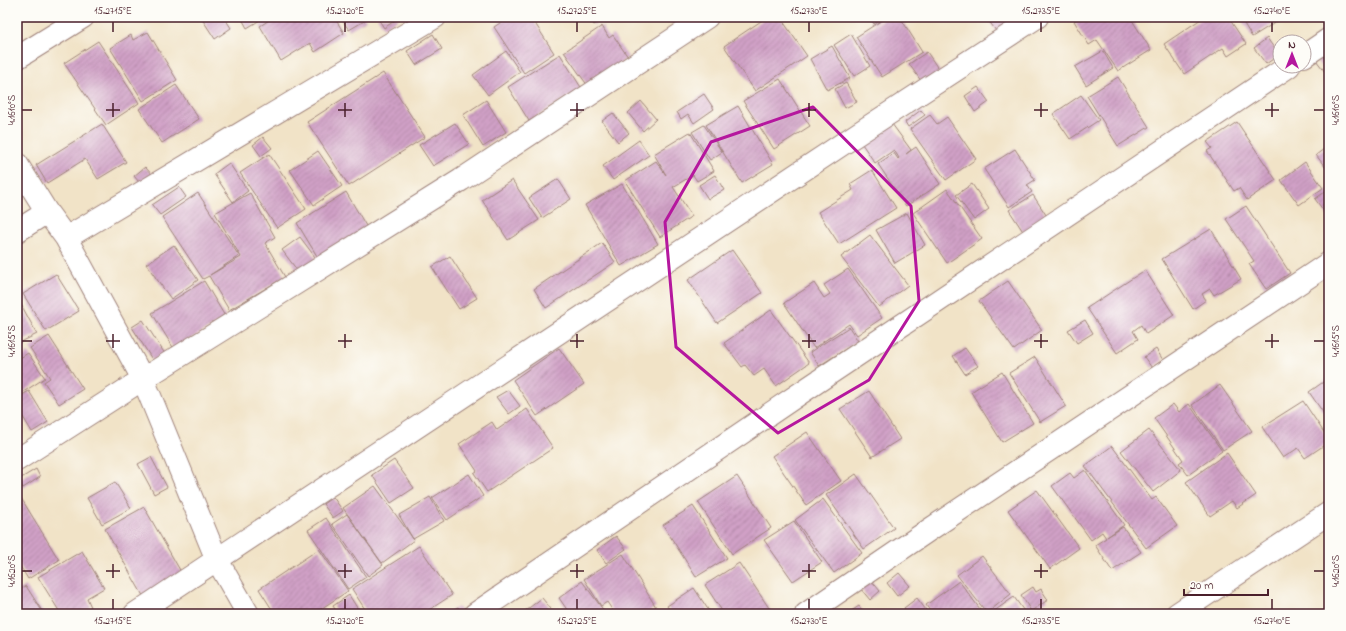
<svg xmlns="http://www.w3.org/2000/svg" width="1346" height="631" viewBox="0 0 1346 631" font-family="'Indie Flower',sans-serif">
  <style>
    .building { fill: url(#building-hatch) }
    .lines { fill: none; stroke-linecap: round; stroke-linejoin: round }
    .minor-casing { stroke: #9e8179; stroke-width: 24 }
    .minor { stroke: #fff; stroke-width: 22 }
    .marked { fill: none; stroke: #b5179e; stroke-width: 3; stroke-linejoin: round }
    .ticks { fill: none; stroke: #4a1f2b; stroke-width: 1.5 }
    .neatline { fill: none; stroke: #4a1f2b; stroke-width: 1.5 }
    .ticks-label { font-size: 10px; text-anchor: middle; fill: #4a1f2b }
  </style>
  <defs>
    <pattern id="building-hatch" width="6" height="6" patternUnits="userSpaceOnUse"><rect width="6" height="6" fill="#d0a0c6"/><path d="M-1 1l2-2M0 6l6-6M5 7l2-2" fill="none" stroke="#ab82a1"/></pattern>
  </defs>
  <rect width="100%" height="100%" fill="#fdfcf7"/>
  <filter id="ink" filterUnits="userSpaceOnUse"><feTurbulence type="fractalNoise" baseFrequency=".025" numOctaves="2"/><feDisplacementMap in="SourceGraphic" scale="8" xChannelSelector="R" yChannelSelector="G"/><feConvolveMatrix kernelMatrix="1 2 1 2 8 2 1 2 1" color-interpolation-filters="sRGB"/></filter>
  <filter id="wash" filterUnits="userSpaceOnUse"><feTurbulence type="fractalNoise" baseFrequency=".012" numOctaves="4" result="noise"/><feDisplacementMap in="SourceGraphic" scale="16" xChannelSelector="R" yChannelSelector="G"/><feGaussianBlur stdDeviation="0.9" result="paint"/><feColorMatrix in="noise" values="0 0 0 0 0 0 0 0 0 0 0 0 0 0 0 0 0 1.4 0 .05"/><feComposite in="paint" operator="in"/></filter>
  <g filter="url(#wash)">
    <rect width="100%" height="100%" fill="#f1e3c7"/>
    <g id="blocks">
      <path class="building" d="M205,17H224L231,28L215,39L202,19Z
        M241,17H265L247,28Z
        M274,17H334L344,33L315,52L310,43L281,61L260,26Z
        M340,17H364L366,20L349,30Z
        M377,17H400L384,28Z
        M509,17H531L554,53L524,73L494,27Z
        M588,17H605L594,25Z
        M767,17H780L807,56L755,91L724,46Z
        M869,17H883L874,24Z
        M887,17H900L922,52L882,77L856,37Z
        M986,17H1006L1013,26L999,35Z
        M1080,17H1130L1151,50L1118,71L1097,40L1089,45L1074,21Z
        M1204,17H1228L1246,44L1228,56L1223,48L1184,74L1164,44Z
        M1240,17H1284L1252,37Z
        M602,26L609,38L613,35L628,57L590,89L564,52Z
        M148,32L177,80L143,101L110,48L131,35L133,40Z
        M433,34L442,49L416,65L407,51Z
        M851,34L870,66L854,76L834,45Z
        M1267,38L1279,55L1266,64L1254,48Z
        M98,41L139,103L106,125L64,63Z
        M832,46L850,78L827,90L810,59Z
        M506,51L520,72L488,95L473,75Z
        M1103,51L1113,68L1086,85L1075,67Z
        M1329,51V77L1316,60Z
        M927,52L941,73L924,85L909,64Z
        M560,54L582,89L529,121L508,87Z
        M383,73L425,137L349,186L307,122Z
        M1118,77L1149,127L1118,146L1087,96Z
        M780,79L810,126L774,149L743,101Z
        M846,83L857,102L845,108L835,89Z
        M176,85L199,119L162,143L139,109Z
        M978,87L989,102L975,112L965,96Z
        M704,94L714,109L694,123L688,114L681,119L677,112Z
        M1081,95L1099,120L1070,139L1053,114Z
        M486,100L506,132L483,147L463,115Z
        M641,101L656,119L643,131L628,113Z
        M738,106L773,164L742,183L706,125Z
        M921,110L925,115L908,127L905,122Z
        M613,113L629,133L618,142L602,121Z
        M930,115L937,124L947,117L976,159L946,180L910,129Z
        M1237,122L1276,180L1247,200L1239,188L1234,191L1207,151L1212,148L1207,142Z
        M455,123L469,144L433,166L419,145Z
        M102,124L126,162L98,179L85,159L47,183L36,165Z
        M892,124L911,150L906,154L916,147L940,184L906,206L878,164L894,153L898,159L899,158L894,150L875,163L862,144Z
        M704,125L722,152L710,160L692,132Z
        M690,132L714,171L697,181L693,175L673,187L692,216L660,237L625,181L656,161L666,175L654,154Z
        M263,137L272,148L261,156L253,145Z
        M639,140L649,155L613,180L603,166Z
        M1329,145V172L1316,155Z
        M1015,149L1035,180L1027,185L1032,192L1009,207L984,169Z
        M318,151L342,186L314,205L290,170Z
        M269,154L306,209L277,228L240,173Z
        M1305,162L1323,188L1299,205L1281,180Z
        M229,163L248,191L233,202L214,174Z
        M145,167L156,179L144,188L134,176Z
        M872,170L896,208L839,244L818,212L853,190L850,184Z
        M715,175L724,190L708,199L699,185Z
        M558,179L571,199L542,218L529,198Z
        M512,180L539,220L508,240L482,200Z
        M622,184L658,244L621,266L585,205Z
        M972,184L989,209L974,220L956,195Z
        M179,187L186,197L160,215L152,205Z
        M947,189L982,239L947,263L913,213Z
        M1329,189V218L1315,199Z
        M346,192L369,231L320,261L297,223Z
        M198,193L239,256L210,275L241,257L215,213L250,193L275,237L265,243L285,277L229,310L209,276L203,279L162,217Z
        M1033,195L1048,218L1024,233L1009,210Z
        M1246,206L1290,273L1266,289L1249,264L1254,261L1226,219Z
        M907,213L925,245L895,263L876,230Z
        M1211,229L1241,279L1214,295L1210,289L1202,294L1206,300L1193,309L1162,259Z
        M870,235L908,285L879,307L841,257Z
        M300,237L318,261L300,274L282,250Z
        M602,243L615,262L546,308L534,289Z
        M174,245L198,280L171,299L146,264Z
        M732,250L762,293L717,323L688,280Z
        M450,256L477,298L459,309L432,267Z
        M848,269L882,318L857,335L849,324L814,348L784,303L814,283L824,298L830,294L824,285Z
        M1145,270L1174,315L1146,334L1141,325L1133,331L1138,339L1117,353L1087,308Z
        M56,274L79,311L46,331L23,294Z
        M204,281L226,318L174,349L152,313Z
        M1008,281L1042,330L1014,350L979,301Z
        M17,297L37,334L17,344Z
        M771,310L809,363L776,386L764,369L754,376L745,365L742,367L724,343Z
        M143,320L165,354L153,361L132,327Z
        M1085,320L1093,333L1077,343L1068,330Z
        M849,327L858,341L819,366L810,352Z
        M49,336L83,389L59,404L44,382L50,378L30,348Z
        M559,348L584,384L537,416L513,380Z
        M965,348L978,366L965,374L953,356Z
        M1156,349L1163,360L1152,368L1144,357Z
        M28,353L45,378L17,396V360Z
        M1035,357L1066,406L1040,422L1009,373Z
        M1002,372L1033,423L1002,442L971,392Z
        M1329,378V421L1309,392Z
        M1220,385L1252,431L1223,450L1192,405Z
        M508,390L520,406L509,414L496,397Z
        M29,391L48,422L32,432L17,407V398Z
        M869,391L900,439L872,457L840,409Z
        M1303,401L1329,440V442L1305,458L1298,448L1283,458L1262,427Z
        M1173,404L1179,412L1189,404L1222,451L1188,475L1179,463L1183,460L1154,418Z
        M527,409L553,448L487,492L474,473L477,471L459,444L492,422L497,430Z
        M1149,430L1181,470L1153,492L1121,451Z
        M807,432L841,481L806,505L772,456Z
        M1112,446L1152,500L1156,497L1177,526L1146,548L1085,466Z
        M1227,453L1256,495L1237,508L1232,501L1210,516L1186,482Z
        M151,457L167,487L154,494L138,464Z
        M394,460L414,488L391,503L372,475Z
        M36,469L40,477L23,488L18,480Z
        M1085,470L1124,525L1107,537L1123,527L1141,552L1112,571L1095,545L1106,538L1102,532L1091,540L1052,486L1070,473L1074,478Z
        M469,474L483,496L447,520L432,498Z
        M856,474L894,528L864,549L826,495Z
        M737,476L771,528L732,554L698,502Z
        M115,482L131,508L102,524L87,498Z
        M375,486L414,540L382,563L343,508Z
        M1037,490L1079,548L1050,569L1008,510Z
        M18,493L59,560L28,579L17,561V494Z
        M333,497L343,511L333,518L323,504Z
        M430,497L444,521L413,539L399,515Z
        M823,499L862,553L834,573L795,520Z
        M693,506L727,558L696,577L663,525Z
        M144,507L185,579L146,601L105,529Z
        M347,514L383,565L368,576L332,524Z
        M326,518L366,577L348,589L308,530Z
        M794,521L822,562L793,581L764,540Z
        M616,536L626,549L606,563L597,550Z
        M419,546L452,595L423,614H368L352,589Z
        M319,549L348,591L313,614H275L259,589Z
        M82,551L104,588L87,598L91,607L79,614H61L38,577Z
        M623,554L656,607L644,614H615L607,602L601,606L584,579Z
        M982,556L1011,594L987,613L957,575Z
        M739,563L773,614H724L705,585Z
        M899,573L910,586L897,596L887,583Z
        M871,580L880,591L870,600L861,589Z
        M582,581L604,611L600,614H570L559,598Z
        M959,581L983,613L981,614H932L926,605Z
        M26,586L44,614H17V591Z
        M1033,587L1036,592L1041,589L1048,600L1031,611L1021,595Z
        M694,588L711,614H672L667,606Z
        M349,595L361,614H338L333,606Z
        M1014,597L1026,614H990Z
        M542,598L555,614H521Z
        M917,598L929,614H908L904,608Z
        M859,606L865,614H847Z
        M458,607L463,613L446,614Z"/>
    </g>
  </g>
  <g filter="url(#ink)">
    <use href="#blocks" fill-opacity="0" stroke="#9e8179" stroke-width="1"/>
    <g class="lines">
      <defs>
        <path id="minor" d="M1304,56L1329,39
          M17,58L83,17
          M17,164L47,212L66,238L143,379L217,560L248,614
          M17,231L47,212
          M66,238L435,17
          M17,460L143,379L461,180L707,17
          M135,614L859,133L1037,17
          M475,614L811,386L1289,66
          M806,614L929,530L1329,263
          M1177,614L1329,513"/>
      </defs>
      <use href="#minor" class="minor-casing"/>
      <use href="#minor" class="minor"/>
    </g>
  </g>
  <path class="marked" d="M813,107L911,206L919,301L869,380L778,433L676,347L665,222L711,142Z"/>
  <path class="ticks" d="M113,22V32M345,22V32M577,22V32M809,22V32M1041,22V32M1272,22V32M113,103V117M345,103V117M577,103V117M809,103V117M1041,103V117M1272,103V117M22,110H32M106,110H120M338,110H352M570,110H584M802,110H816M1034,110H1048M1265,110H1279M1314,110H1324M113,334V348M345,334V348M577,334V348M809,334V348M1041,334V348M1272,334V348M22,341H32M106,341H120M338,341H352M570,341H584M802,341H816M1034,341H1048M1265,341H1279M1314,341H1324M113,564V578M345,564V578M577,564V578M809,564V578M1041,564V578M22,571H32M106,571H120M338,571H352M570,571H584M802,571H816M1034,571H1048M1314,571H1324M113,599V609M345,599V609M577,599V609M809,599V609M1041,599V609M1272,599V609"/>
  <rect width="1346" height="631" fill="none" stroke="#fdfcf7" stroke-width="44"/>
  <g transform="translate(1292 54)"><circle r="19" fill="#fdfcf7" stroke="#b5a4a5"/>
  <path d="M0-3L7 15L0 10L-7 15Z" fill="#b5179e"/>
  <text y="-6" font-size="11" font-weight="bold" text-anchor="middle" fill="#4a1f2b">N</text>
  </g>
  <path d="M1184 589v6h84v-6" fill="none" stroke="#4a1f2b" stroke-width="2"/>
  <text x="1190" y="589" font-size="12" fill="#4a1f2b" stroke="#fdfcf7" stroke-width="3" paint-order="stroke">20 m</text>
  <rect x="22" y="22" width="1302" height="587" class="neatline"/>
  <g class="ticks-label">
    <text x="113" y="14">15.2715°E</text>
    <text x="345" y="14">15.2720°E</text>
    <text x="577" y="14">15.2725°E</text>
    <text x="809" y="14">15.2730°E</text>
    <text x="1041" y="14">15.2735°E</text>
    <text x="1272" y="14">15.2740°E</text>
    <text transform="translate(11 110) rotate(-90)" y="4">4.1610°S</text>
    <text transform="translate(1335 110) rotate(-90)" y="4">4.1610°S</text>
    <text transform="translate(11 341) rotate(-90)" y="4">4.1615°S</text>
    <text transform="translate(1335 341) rotate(-90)" y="4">4.1615°S</text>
    <text transform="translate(11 571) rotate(-90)" y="4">4.1620°S</text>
    <text transform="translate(1335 571) rotate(-90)" y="4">4.1620°S</text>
    <text x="113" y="624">15.2715°E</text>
    <text x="345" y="624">15.2720°E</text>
    <text x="577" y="624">15.2725°E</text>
    <text x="809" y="624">15.2730°E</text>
    <text x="1041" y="624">15.2735°E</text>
    <text x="1272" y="624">15.2740°E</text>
  </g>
</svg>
